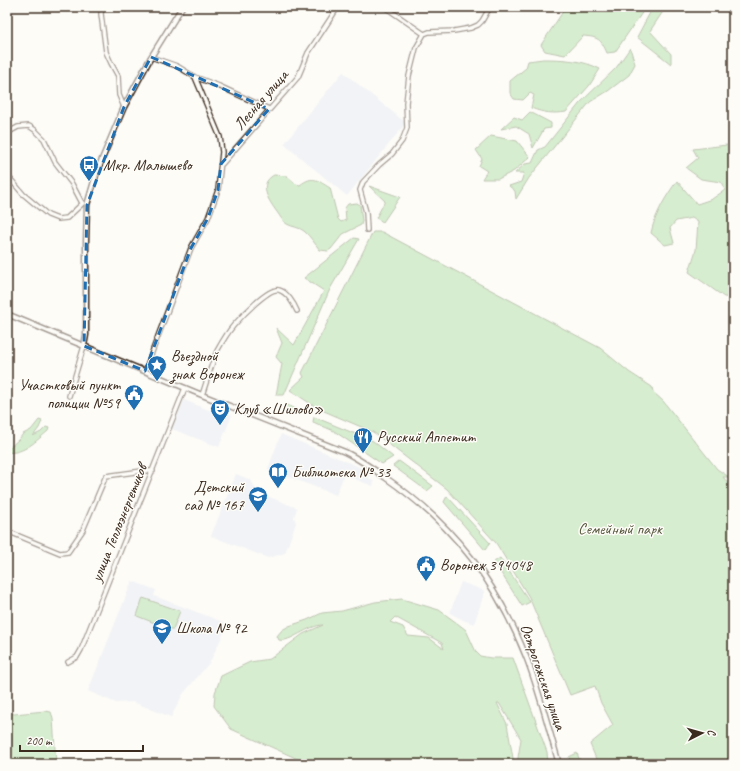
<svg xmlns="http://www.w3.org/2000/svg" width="740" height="771" viewBox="0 0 740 771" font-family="Caveat,sans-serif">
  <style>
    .built { fill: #e3e9f3 }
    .green { fill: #a8dc9e; stroke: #72835e; fill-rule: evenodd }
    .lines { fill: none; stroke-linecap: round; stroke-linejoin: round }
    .minor-casing { stroke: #3b2a1e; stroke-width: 6 }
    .tertiary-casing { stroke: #3b2a1e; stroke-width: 7 }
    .minor { stroke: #fdfcf7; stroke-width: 3.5 }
    .tertiary { stroke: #fdfcf7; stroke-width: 4 }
    .marked { fill: none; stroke: #1f6fb2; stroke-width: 3; stroke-dasharray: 8 5; stroke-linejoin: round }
    .labels { text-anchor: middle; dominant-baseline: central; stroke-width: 3; stroke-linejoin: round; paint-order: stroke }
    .street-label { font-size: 16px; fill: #3b2a1e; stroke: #fdfcf7 }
    .poi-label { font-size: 16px; fill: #3b2a1e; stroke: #fdfcf7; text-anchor: start }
    .park-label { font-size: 16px; fill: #56563e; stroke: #fdfcf7 }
  </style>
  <rect width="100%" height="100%" fill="#fdfcf7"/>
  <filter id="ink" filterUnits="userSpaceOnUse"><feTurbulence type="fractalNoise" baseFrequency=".025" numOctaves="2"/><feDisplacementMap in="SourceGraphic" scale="8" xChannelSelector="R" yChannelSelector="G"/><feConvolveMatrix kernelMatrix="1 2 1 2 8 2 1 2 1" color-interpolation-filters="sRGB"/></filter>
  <g filter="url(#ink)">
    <path class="built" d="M343,72L406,123L347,196L284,144Z
      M184,400L211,411L216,409L232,415L219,447L172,429Z
      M281,434L371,472L369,478L374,482L373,486L344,475L336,495L268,469Z
      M236,474L251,480L257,492L297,508L294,517L296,523L285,553L268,558L211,536Z
      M132,581L156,590L154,596L223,622L226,628L210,662L183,694L171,717L133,702L116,703L88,691Z
      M461,582L485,591L474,624L463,620L450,613Z"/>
    <path class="green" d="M566,7H646L615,52L607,53C601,39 598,37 583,36L565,55L545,51L541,45Z
      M653,7H666L650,31L671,54V64L637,37Z
      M630,48L635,64L629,75L608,91L590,102L529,178L516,199L515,191L509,186L521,182L524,173H515L525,164L532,163L538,150L545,147L580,103L616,68Z
      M543,59C562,59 583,60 600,69L589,86L566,112C553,114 544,113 531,108L534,95L530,93L523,100L514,99L510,93V81L526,68L528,61Z
      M530,112L551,123V128L544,129L533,148L529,134L516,126L501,129L514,117L522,120Z
      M491,136L517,141L530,157L514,171L498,179H482L487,171L479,166L482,159L476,150Z
      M727,145L733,152V298L724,297L689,272L696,250L698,222L692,218L676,221L670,228L674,243L665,245L651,233C655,214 666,196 677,181L697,204L712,199L725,190L721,182L701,179L686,168L698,158L693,149Z
      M274,175L287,176L296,184L300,185C313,175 317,180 330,188L338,219L341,222L346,220L345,208L348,204L357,203L360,205L362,221L361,225L343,234L331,249L328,251L320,250C315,244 310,236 304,231C299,227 292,227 287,224C283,222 280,216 277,212C269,201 257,184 274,175Z
      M369,186L400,197L383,222L376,218L385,201Z
      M373,232H382L600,348L629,372L652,387L653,392L663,401L717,469L729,477H723L733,489V764H598L590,744L613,725L601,703L595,686L570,695L529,597L496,543L447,489L373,432L324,411L322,407L317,408L290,390L304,377L302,373Z
      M354,238L359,239L330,289L284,395H276L282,364L276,357L282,343L276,328L294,345L324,291L304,278Z
      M286,404L297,410L290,416L281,412Z
      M314,417L373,441L393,457L382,464L334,431L313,422Z
      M39,420L42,421L39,428L33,436L41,432L46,427L49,428L48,431C37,440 23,455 7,452V450L19,439L23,434L31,430Z
      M399,461L433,486L427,491L393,466Z
      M447,496L490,543L485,550L444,502Z
      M500,558L530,602L522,606L494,562Z
      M143,598L180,611L173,629H170L137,616L142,600Z
      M402,599L439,610L457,623L466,630L476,652L480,656L491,658H513L547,752L548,764H517L521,739L499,703H497L507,724L514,764H309L231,729L214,706L215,693L221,676L250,662L270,659L303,634L323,625C308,625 290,643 279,640L277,636L282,630L289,626L307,620L322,613L342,611L375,602ZM395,617L442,643L444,649L429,638L408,636L403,627L390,622Z
      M45,711L51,712L53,718L56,764H7V712L14,714Z
      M577,753L581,764H571L569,757Z"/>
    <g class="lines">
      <defs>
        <path id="minor" d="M102,7L101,14L106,52L111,63L118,76L119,95L124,107
          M385,7L424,34
          M151,57L177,66L195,77L219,86L269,109
          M7,133L18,127L29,126L35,130L44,139L55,162L72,184L82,203
          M222,164L298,77L308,53L338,7
          M7,175L23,194L48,215L58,219L67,218L83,203
          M367,230L366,212L360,190L363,182L379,165L392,154L402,141L407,128L406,103L409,76L416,48L424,34L429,32L454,31L471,28L478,25L482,21L490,7
          M145,371L191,248L208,218L218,190L222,152L220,137L195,77
          M202,395C207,381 211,365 217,351C222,342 227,333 234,325C241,317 269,287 279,290C287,292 294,304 297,311
          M69,396L84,346
          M7,531L60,553L68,552L83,530L105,478L106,476L142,471H153
          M68,662L77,657L81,650L185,388"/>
        <path id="tertiary" d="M7,314L202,395L345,452C359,459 372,468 386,478C454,525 497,582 527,659C540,693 549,730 559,764
          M84,346L86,335V242L87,205L97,171L124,107L151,57L182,7"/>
      </defs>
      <use href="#minor" class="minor-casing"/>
      <use href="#tertiary" class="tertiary-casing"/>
      <use href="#minor" class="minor"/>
      <use href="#tertiary" class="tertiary"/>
    </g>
  </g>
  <path d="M0 0H740V771H0ZM151,57L269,109L221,164L218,190L208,218L191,248L145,371L84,346L87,205L124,107Z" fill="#fdfcf7" fill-opacity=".55" fill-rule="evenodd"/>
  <path class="marked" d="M151,57L269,109L221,164L218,190L208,218L191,248L145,371L84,346L87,205L124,107Z"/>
  <defs>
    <symbol id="bus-pin" viewBox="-11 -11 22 30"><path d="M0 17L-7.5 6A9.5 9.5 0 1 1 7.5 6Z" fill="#1f6fb2" stroke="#fdfcf7"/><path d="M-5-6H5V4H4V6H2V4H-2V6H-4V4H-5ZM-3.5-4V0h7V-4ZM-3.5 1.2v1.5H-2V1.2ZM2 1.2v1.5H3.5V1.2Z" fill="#fff"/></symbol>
    <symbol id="sight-pin" viewBox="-11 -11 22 30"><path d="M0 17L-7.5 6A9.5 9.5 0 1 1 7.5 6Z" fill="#1f6fb2" stroke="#fdfcf7"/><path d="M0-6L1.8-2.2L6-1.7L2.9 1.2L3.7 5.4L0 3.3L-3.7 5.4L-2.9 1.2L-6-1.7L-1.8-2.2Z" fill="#fff"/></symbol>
    <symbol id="civic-pin" viewBox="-11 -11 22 30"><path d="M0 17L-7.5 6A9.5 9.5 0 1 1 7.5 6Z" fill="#1f6fb2" stroke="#fdfcf7"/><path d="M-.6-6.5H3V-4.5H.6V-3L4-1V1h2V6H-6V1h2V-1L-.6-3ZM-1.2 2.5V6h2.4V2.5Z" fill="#fff"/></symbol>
    <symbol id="theatre-pin" viewBox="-11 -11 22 30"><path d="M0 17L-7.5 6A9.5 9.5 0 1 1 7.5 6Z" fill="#1f6fb2" stroke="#fdfcf7"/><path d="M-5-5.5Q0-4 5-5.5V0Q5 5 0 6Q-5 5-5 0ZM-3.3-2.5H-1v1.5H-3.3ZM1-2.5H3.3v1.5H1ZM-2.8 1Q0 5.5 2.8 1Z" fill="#fff"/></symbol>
    <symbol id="restaurant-pin" viewBox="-11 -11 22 30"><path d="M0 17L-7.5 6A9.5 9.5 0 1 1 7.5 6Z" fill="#1f6fb2" stroke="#fdfcf7"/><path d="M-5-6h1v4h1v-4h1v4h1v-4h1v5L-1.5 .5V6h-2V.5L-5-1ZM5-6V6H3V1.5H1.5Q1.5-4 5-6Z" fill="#fff"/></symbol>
    <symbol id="library-pin" viewBox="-11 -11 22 30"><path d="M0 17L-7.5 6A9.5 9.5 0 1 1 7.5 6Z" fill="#1f6fb2" stroke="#fdfcf7"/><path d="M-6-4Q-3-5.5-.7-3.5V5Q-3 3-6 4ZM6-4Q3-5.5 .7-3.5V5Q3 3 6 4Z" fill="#fff"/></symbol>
    <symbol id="school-pin" viewBox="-11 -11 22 30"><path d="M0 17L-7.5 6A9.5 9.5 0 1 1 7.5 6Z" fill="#1f6fb2" stroke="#fdfcf7"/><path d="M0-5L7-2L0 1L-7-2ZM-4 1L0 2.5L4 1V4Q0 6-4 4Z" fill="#fff"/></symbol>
  </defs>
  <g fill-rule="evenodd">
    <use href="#bus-pin" x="78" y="154" width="22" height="30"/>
    <use href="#sight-pin" x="146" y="354" width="22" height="30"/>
    <use href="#civic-pin" x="123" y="383" width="22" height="30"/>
    <use href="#theatre-pin" x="209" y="398" width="22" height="30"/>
    <use href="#restaurant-pin" x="352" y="426" width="22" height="30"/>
    <use href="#library-pin" x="267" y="461" width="22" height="30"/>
    <use href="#school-pin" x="247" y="485" width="22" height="30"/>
    <use href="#civic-pin" x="415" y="554" width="22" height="30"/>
    <use href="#school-pin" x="151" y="617" width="22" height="30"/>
  </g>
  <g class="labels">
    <g class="street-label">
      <text transform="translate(261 100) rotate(-49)">Лесная улица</text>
      <text transform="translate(119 523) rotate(-68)">улица Теплоэнергетиков</text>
      <text transform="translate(543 677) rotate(71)">Острогожская улица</text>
    </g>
    <g class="poi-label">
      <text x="103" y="165">Мкр. Малышево</text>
      <text x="171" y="356">Въездной<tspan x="171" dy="18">знак Воронеж</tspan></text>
      <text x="120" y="385" text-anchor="end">Участковый пункт<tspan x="120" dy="18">полиции №59</tspan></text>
      <text x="234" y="409">Клуб «Шилово»</text>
      <text x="377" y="437">Русский Аппетит</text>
      <text x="292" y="472">Библиотека № 33</text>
      <text x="244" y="487" text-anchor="end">Детский<tspan x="244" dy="18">сад № 167</tspan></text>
      <text x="440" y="565">Воронеж 394048</text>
      <text x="176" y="628">Школа № 92</text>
    </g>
    <g class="park-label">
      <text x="620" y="529">Семейный парк</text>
    </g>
  </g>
  <rect width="740" height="771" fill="none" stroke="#fdfcf7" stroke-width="24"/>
  <rect x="12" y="12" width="716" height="747" fill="none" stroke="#3b2a1e" stroke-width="1.5" filter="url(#ink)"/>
  <g transform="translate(702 733) rotate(84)" stroke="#fdfcf7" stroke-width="3" paint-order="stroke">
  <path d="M0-3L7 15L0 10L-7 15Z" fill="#3b2a1e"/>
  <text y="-6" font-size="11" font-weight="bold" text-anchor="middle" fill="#3b2a1e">С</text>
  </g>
  <path d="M20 745v6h123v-6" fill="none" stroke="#3b2a1e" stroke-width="2"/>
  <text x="26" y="745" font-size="12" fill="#3b2a1e" stroke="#fdfcf7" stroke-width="3" paint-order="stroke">200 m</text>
</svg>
